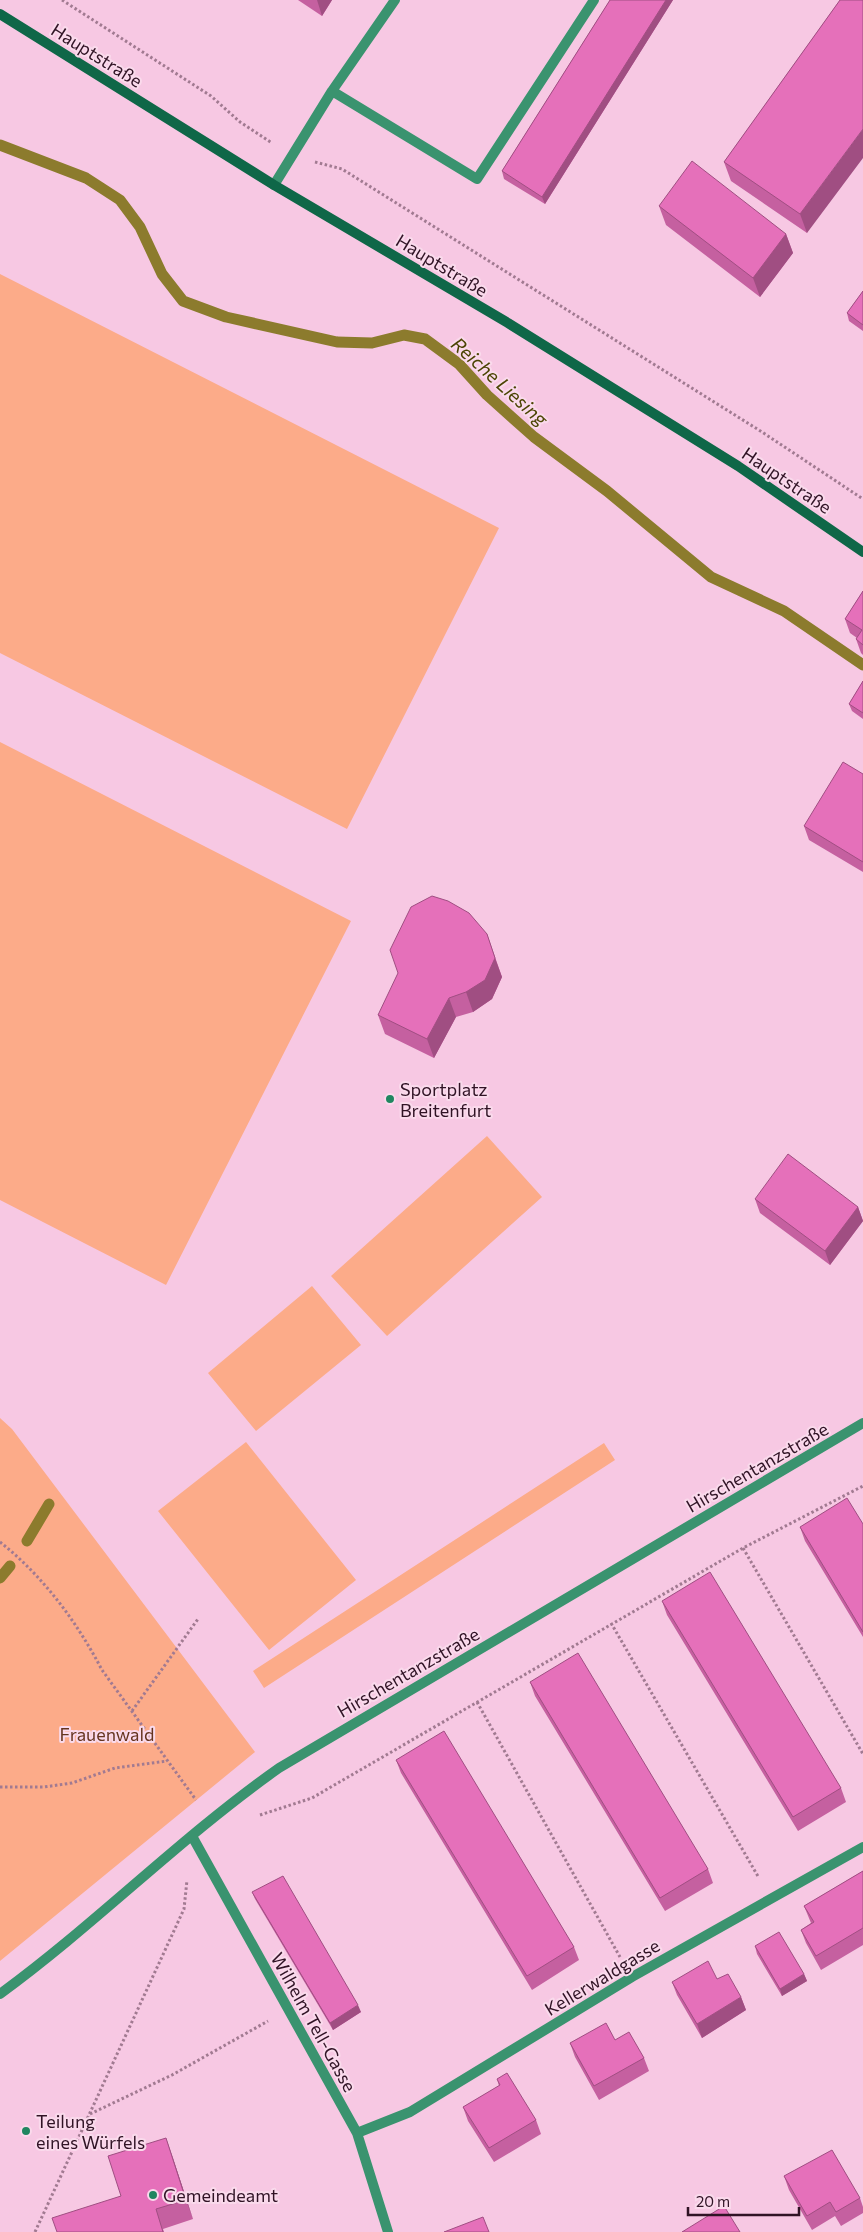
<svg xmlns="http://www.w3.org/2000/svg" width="863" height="2232" viewBox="0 0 863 2232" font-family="Commissioner,sans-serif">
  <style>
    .green { fill: #fcab89 }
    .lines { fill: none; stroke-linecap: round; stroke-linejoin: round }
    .stream { stroke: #8c7b2d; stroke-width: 11 }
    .path { stroke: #a17a91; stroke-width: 3; stroke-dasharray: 2.5 2.5; stroke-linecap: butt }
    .service { stroke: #3a936f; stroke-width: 10 }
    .minor { stroke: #3a936f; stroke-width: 10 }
    .secondary { stroke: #0f6748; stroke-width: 10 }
    .wall { fill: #c560a0 }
    .shaded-wall { fill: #a04e82 }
    .building { fill: #e570ba; stroke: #a04e82 }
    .poi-dot { fill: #208660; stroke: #fadaec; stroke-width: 2 }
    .labels { text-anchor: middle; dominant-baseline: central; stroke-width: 4; stroke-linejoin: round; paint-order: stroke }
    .street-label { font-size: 18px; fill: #301325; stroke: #fadaec }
    .poi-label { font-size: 18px; fill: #301325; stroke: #fadaec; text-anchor: start }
    .park-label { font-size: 18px; fill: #65341e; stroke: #fadaec }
    .water-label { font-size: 19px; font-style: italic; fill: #4b4403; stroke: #fadaec }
  </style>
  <rect width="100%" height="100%" fill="#f7c8e3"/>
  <path class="green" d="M0,274L499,528L347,829L0,653Z
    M0,742L351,921L166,1285L0,1200Z
    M487,1136L542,1197L387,1336L331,1276Z
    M312,1286L361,1345L256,1431L208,1373Z
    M0,1418L12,1429L255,1752L0,1961Z
    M246,1442L356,1580L269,1650L158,1511Z
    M604,1443L615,1460L264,1688L253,1671Z"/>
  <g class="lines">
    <path class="stream" d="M0,145L86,178L120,200L140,227L162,274L183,301L226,317L337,342L372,343L404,335L425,339L459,364L487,395L534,437L607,491L711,577L784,611L863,665
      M27,1541L49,1504
      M0,1578L10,1566"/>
    <path class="path" d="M62,0L211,96L240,122L272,143
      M315,162L342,169L762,432L863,499
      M0,1542C43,1576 77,1622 102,1670L196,1800
      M743,1548L863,1754
      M611,1623L759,1878
      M477,1702L620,1957
      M132,1711L198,1619
      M0,1787H44L72,1783L115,1768L167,1761
      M260,1815L312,1798L743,1548L863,1486
      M90,2114L172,2075L268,2021
      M35,2232L184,1909L187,1880"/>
    <path class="service" d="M332,91L395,0
      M274,185L332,91L477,179L594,0"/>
    <path class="minor" d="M192,1836L357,2133L388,2232
      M0,1994C97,1923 181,1837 279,1768L863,1423
      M357,2133L410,2112L632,1977L863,1847"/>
    <path class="secondary" d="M0,14L274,185L508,323L738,466L863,552"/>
  </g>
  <path class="wall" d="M298,0H332L322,16Z
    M610,0H673L545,204L504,179L502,171Z
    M840,0L807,233L731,181L724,162Z
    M659,206L786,234L793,253L760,297L666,225Z
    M863,291V331L849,321L847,313Z
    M863,591V655L861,653L856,639L857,638L850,633L845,619Z
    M863,681V719L852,711L849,704Z
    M863,774V872L809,840L804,826Z
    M487,934L502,977L492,999L473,1012L456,1017L434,1058L385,1034L378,1015Z
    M755,1199L858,1207L863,1221L830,1265L760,1213Z
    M863,1524V1637L805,1541L800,1527Z
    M662,1601L841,1788L846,1802L798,1831L667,1615Z
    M530,1682L708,1869L713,1883L665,1911L535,1696Z
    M396,1760L574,1947L579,1960L532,1990L401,1773Z
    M863,1871V1945L821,1970L806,1943L801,1930L811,1923L804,1906Z
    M252,1892L361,2012L333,2030L255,1899Z
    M755,1946L804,1974L807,1981L782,1996L757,1954Z
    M717,1979L741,1997L746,2010L702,2038L677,1995L672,1982Z
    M615,2040L644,2058L649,2071L599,2100L575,2057L570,2043Z
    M497,2079L536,2120L541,2134L494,2162L468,2121L463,2107L499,2086Z
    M166,2138L193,2219L163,2229L164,2232H57L121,2196Z
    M784,2176L860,2198L863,2207V2213L841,2226L835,2216L812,2230L789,2190Z"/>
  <path class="shaded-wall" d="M317,0H332L322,16Z
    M666,0H673L545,204L542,197Z
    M863,129V158L807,233L800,214Z
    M786,234L793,253L760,297L753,278Z
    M495,958L502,977L492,999L473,1012L466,992Z
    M449,998L456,1017L434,1058L427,1039Z
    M858,1207L863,1221L830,1265L825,1251Z
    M804,1974L807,1981L782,1996L780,1989Z
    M741,1997L746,2010L702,2038L697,2024Z
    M358,2005L361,2012L333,2030L330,2023Z
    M166,2138L173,2158L193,2219L186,2200Z"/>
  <path class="building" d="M610,0H666L542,197L502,171Z
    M840,0H863V129L800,214L724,162Z
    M692,161L786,234L753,278L659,206Z
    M863,291V325L847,313Z
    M863,591V645L856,639L862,630L845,619Z
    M863,681V713L849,704Z
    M843,762L863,774V862L804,826Z
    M432,896L448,901L469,913L487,934L495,958L485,980L466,992L449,998L427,1039L378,1015L398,973L390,950L411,907Z
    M788,1154L858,1207L825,1251L755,1199Z
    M847,1498L863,1524V1632L800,1527Z
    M710,1572L841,1788L793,1817L662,1601Z
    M578,1653L708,1869L660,1898L530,1682Z
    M444,1731L574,1947L527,1976L396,1760Z
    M863,1871V1928L816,1956L801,1930L814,1922L804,1906Z
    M283,1876L358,2005L330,2023L252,1892Z
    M779,1932L804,1974L780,1989L755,1946Z
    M708,1961L717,1979L728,1974L741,1997L697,2024L672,1982Z
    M606,2023L615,2040L629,2032L644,2058L594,2086L570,2043Z
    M507,2073L536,2120L489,2148L463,2107L500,2085L497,2079Z
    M166,2138L186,2200L156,2209L163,2232H57L52,2218L121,2196L108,2156Z
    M832,2150L860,2198L836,2212L830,2202L807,2216L784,2176Z
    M724,2206L740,2232H682Z
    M483,2217L489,2232H444Z"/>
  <g class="poi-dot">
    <circle cx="390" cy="1099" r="5"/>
    <circle cx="26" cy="2131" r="5"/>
    <circle cx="153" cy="2195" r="5"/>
  </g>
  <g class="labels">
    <g class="street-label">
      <text transform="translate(97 55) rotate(32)">Hauptstraße</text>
      <text transform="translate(442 265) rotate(31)">Hauptstraße</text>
      <text transform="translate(787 480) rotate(34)">Hauptstraße</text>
      <text transform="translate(757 1467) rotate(-30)">Hirschentanzstraße</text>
      <text transform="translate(408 1672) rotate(-30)">Hirschentanzstraße</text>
      <text transform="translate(602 1977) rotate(-31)">Kellerwaldgasse</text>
      <text transform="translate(314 2022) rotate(61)">Wilhelm Tell-Gasse</text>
    </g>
    <g class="poi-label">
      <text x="400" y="1089">Sportplatz<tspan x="400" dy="21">Breitenfurt</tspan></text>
      <text x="36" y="2121">Teilung<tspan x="36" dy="21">eines Würfels</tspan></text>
      <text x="163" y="2195">Gemeindeamt</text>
    </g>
    <g class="park-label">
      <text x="107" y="1734">Frauenwald</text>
    </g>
    <g class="water-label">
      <text transform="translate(500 381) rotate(42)">Reiche Liesing</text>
    </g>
  </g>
  <path d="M688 2207v8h111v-8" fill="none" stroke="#301325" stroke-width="2.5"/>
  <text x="696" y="2207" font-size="15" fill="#301325" stroke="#fadaec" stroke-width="4" paint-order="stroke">20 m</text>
</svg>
